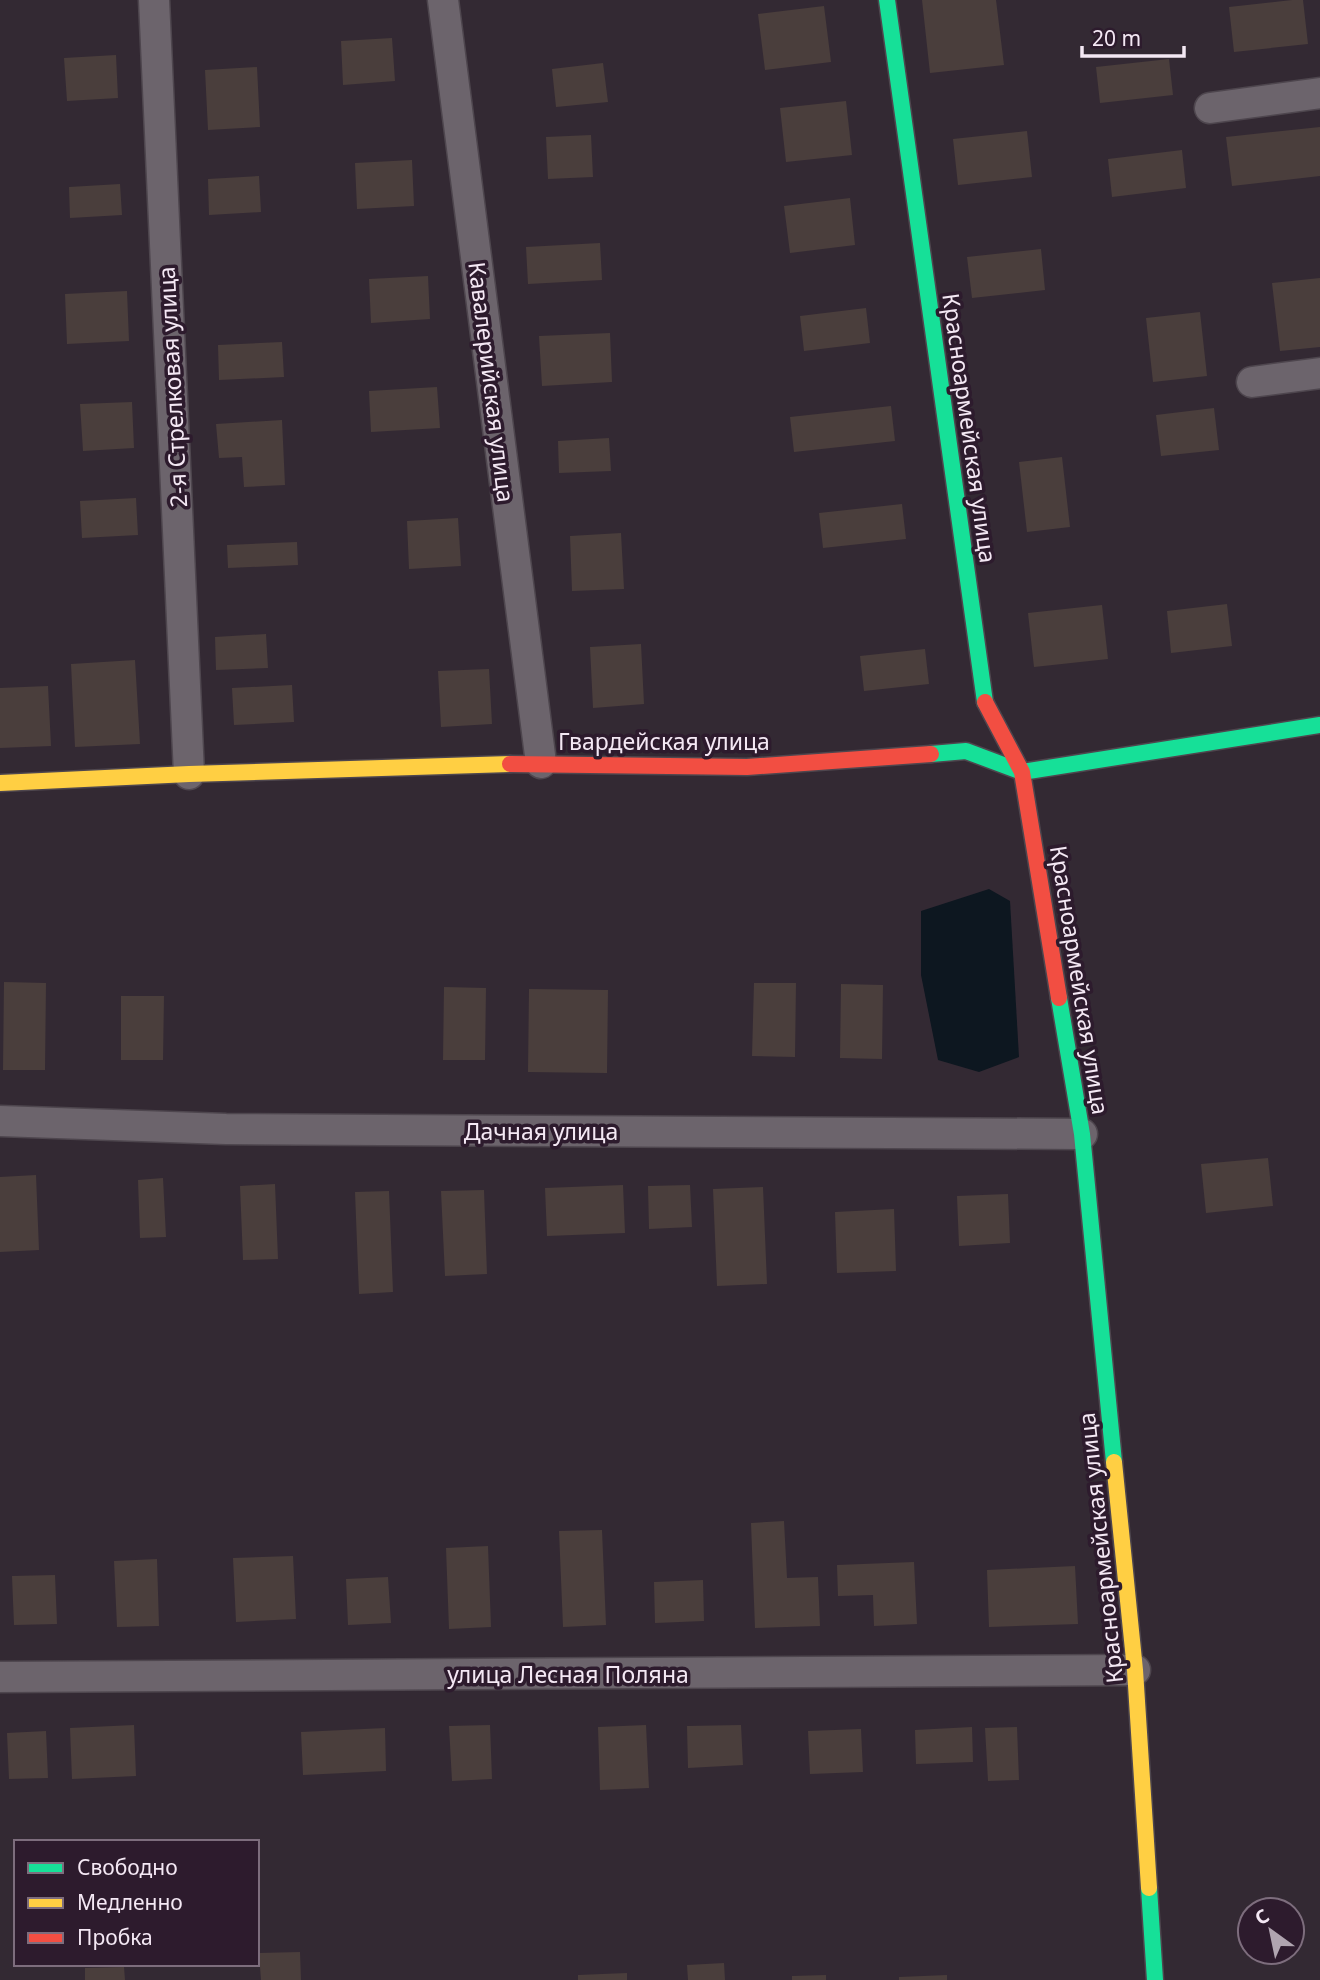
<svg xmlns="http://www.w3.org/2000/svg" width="1320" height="1980" viewBox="0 0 1320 1980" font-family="'Noto Sans',sans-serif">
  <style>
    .water { fill: #0d1720 }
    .building { fill: #4a3e3c }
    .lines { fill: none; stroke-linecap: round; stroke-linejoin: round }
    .street-casing { stroke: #4e464e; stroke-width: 33 }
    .fast-casing { stroke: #4e464e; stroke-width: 19 }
    .slow-casing { stroke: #4e464e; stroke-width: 19 }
    .jam-casing { stroke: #4e464e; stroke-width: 19 }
    .street { stroke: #6c646c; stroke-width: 30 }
    .fast { stroke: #16e098; stroke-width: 16 }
    .slow { stroke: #ffcf43; stroke-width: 16 }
    .jam { stroke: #f24e42; stroke-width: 16 }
    .labels { text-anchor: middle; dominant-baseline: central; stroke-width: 7; stroke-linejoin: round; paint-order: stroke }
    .street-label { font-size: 23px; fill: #f4e8f4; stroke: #2d1b2d }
  </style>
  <rect width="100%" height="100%" fill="#332933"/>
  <path class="water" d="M989,889L1010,901L1019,1057L979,1072L938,1060L921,975V911Z"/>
  <path class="building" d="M922,0H996L1004,65L930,73Z
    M1292,0H1303L1308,44L1234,52L1229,7Z
    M824,6L831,62L765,70L758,14Z
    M392,38L395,81L343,85L341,41Z
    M116,55L118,98L67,101L64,58Z
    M1169,59L1173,95L1100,103L1096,67Z
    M603,63L608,102L556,107L552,69Z
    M257,67L260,127L208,130L205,70Z
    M846,101L852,155L786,162L780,108Z
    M1320,127V176L1232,186L1226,137Z
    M1027,131L1032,177L958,185L953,139Z
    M591,135L593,177L548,179L546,137Z
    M1182,150L1186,188L1112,197L1108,159Z
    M412,160L414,206L357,209L355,163Z
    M259,176L261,212L209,215L208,179Z
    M120,184L122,215L70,218L69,187Z
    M850,198L855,245L790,253L784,206Z
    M600,243L602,280L528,284L526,247Z
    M1041,249L1045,290L972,298L967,257Z
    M428,276L430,319L371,323L369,279Z
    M1320,278V347L1280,351L1272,283Z
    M127,291L129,341L67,344L65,294Z
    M866,308L870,343L804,351L800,316Z
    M1200,312L1207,376L1153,382L1146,318Z
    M610,333L612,382L542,386L539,336Z
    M282,342L284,377L219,380L218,345Z
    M437,387L440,428L371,432L369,391Z
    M132,402L134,448L83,451L80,404Z
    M891,406L895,441L794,452L790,417Z
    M1214,408L1219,450L1161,456L1156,415Z
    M282,420L285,485L244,487L242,457L219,458L216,424Z
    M609,438L611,471L559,473L558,441Z
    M1062,457L1070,527L1027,532L1019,462Z
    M136,498L138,535L82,538L80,501Z
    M902,504L906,539L823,548L819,513Z
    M458,518L461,566L409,569L407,521Z
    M621,533L624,589L572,591L570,536Z
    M297,542L298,565L228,568L227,545Z
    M1227,604L1232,646L1171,653L1167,611Z
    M1102,605L1108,659L1034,667L1028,613Z
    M266,634L268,668L216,670L215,637Z
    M641,644L644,704L593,708L590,647Z
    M925,649L929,684L864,691L860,656Z
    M135,660L140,744L75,747L71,664Z
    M489,669L492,724L441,727L438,671Z
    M292,685L294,722L234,725L232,688Z
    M48,686L51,746L0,748V688Z
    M4,982L46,983L45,1070H3Z
    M754,983H796L795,1057L752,1056Z
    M841,984L883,985L882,1059L840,1058Z
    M444,987L486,988L485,1060H443Z
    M529,989L608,990L607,1073L528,1072Z
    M121,996H164L163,1060H121Z
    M1268,1158L1273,1206L1206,1213L1201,1164Z
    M36,1175L39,1250L0,1252V1177Z
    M163,1178L166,1237L140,1238L138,1180Z
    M275,1184L278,1259L243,1260L240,1186Z
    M623,1185L625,1233L547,1236L545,1188Z
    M690,1185L692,1227L649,1229L648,1186Z
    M763,1187L767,1284L717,1286L713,1189Z
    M484,1190L487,1274L445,1276L441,1191Z
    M389,1191L393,1292L359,1294L355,1192Z
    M1008,1194L1010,1243L959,1246L957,1196Z
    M894,1209L896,1271L837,1273L835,1212Z
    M784,1521L787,1578L818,1577L820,1626L755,1628L751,1523Z
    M602,1530L606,1625L563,1627L559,1531Z
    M488,1546L491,1627L449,1629L446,1548Z
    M293,1556L296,1619L236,1622L233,1558Z
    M157,1559L159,1626L117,1627L114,1561Z
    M914,1562L917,1624L874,1626L873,1595L838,1596L837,1565Z
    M1075,1566L1078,1624L989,1627L987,1570Z
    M55,1575L57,1624L14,1625L12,1576Z
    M388,1577L391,1623L348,1625L346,1579Z
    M703,1580L704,1621L655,1623L654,1582Z
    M134,1725L136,1776L72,1779L70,1728Z
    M490,1725L492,1779L452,1781L449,1726Z
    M646,1725L649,1788L600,1790L598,1727Z
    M741,1725L743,1765L688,1768L687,1726Z
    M972,1727L973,1762L916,1764L915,1730Z
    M1017,1727L1019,1780L988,1781L985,1728Z
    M385,1728L386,1771L303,1775L301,1732Z
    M861,1729L863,1772L810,1774L808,1731Z
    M46,1731L48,1778L9,1779L7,1733Z
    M300,1952L301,1980H261L259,1953Z
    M724,1963L725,1980H688L687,1965Z
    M124,1967L125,1980H85V1968Z
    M627,1973V1980H578V1975Z
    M826,1975V1980H792V1976Z
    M947,1975V1980H899V1977Z"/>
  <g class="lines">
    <defs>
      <path id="street" d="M154,0L189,774
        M443,0L541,763
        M1210,108L1320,93
        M1252,382L1320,373
        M0,1121L226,1129L1082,1134
        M0,1677L1135,1670"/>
      <path id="fast" d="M887,0L985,702
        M931,754L966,751L1022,772L1320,725
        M1059,998L1082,1134L1114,1462
        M1149,1888L1155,1980"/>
      <path id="slow" d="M0,783L189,774L510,764
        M1114,1462L1135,1670L1149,1888"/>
      <path id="jam" d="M985,702L1022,772L1059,998
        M510,764L747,767L931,754"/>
    </defs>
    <use href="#street" class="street-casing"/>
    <use href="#fast" class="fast-casing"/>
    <use href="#slow" class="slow-casing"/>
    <use href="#jam" class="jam-casing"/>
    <use href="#street" class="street"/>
    <use href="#fast" class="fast"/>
    <use href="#slow" class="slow"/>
    <use href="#jam" class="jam"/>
  </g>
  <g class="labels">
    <g class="street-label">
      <text transform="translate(492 382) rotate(83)">Кавалерийская улица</text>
      <text transform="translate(172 387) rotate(-93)">2-я Стрелковая улица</text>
      <text transform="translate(970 428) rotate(82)">Красноармейская улица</text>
      <text x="664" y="741">Гвардейская улица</text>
      <text transform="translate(1080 980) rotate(81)">Красноармейская улица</text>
      <text x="541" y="1131">Дачная улица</text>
      <text transform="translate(1100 1548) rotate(-96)">Красноармейская улица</text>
      <text x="568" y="1674">улица Лесная Поляна</text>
    </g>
  </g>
  <rect x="14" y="1840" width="245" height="126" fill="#2d1b2d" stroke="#7d6d7d" stroke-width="2"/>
  <rect x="28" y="1863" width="35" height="10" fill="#16e098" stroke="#7d6d7d" stroke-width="2"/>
  <text x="77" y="1875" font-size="21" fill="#f4e8f4">Свободно</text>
  <rect x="28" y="1898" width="35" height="10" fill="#ffcf43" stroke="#7d6d7d" stroke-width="2"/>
  <text x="77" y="1910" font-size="21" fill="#f4e8f4">Медленно</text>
  <rect x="28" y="1933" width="35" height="10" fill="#f24e42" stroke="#7d6d7d" stroke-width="2"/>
  <text x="77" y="1945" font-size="21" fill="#f4e8f4">Пробка</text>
  <g transform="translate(1271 1931) rotate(327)"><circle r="33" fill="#2d1b2d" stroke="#7d6d7d" stroke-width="2"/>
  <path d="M0-5L12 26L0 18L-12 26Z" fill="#b0a5b0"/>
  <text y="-10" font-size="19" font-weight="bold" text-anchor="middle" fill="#f4e8f4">С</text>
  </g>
  <path d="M1082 46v10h102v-10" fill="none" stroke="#f4e8f4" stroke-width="3.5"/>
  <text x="1092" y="46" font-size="21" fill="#f4e8f4" stroke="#2d1b2d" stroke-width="5" paint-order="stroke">20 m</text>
</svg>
